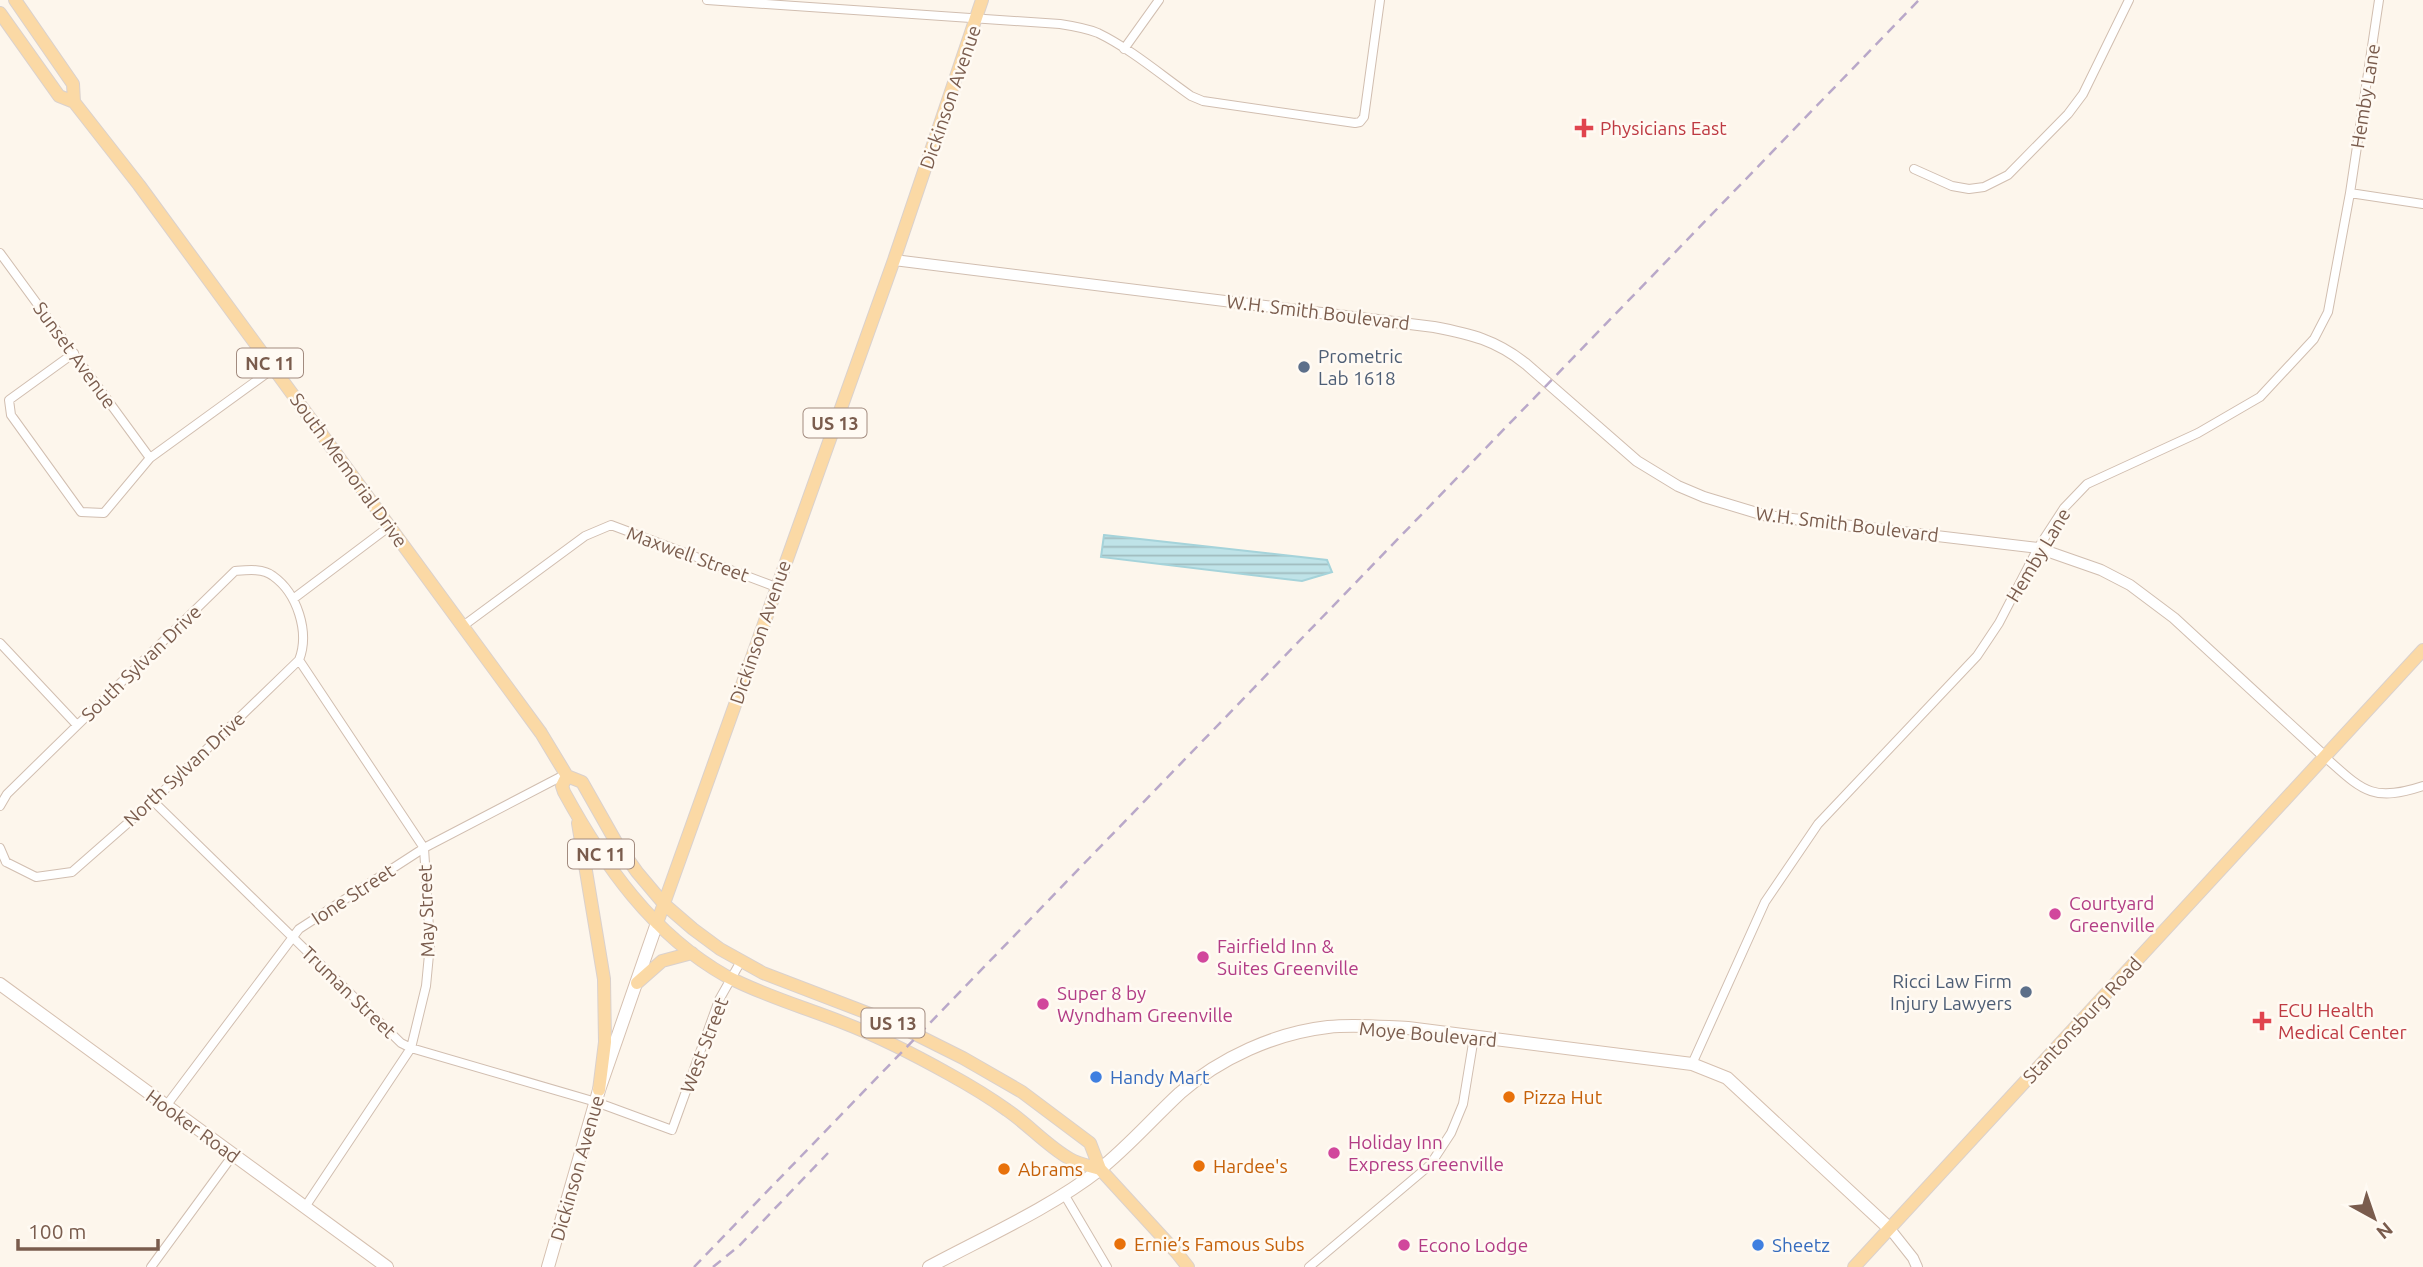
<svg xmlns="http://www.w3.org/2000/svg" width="2423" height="1267" viewBox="0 0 2423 1267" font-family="Ubuntu,sans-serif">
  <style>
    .water { fill: url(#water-rules); stroke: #a5d3da; stroke-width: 2 }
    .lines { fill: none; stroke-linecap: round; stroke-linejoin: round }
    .minor-casing { stroke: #d1beb0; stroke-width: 10 }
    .tertiary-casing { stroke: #d1beb0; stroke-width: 12 }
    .secondary-casing { stroke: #d6c0b0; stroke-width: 14 }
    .primary-casing { stroke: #dad1cd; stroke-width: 14 }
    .minor { stroke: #fff; stroke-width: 8 }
    .tertiary { stroke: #fff; stroke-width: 10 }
    .secondary { stroke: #fff; stroke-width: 12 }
    .primary { stroke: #fbd9a5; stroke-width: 12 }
    .rail { stroke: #b9a8c9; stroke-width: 2.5; stroke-dasharray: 10 7; stroke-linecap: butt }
    .health-dot { fill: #e0444e; stroke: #fffaf3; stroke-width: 2.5 }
    .service-dot { fill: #5c6f8a; stroke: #fffaf3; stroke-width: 2.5 }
    .hotel-dot { fill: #d1479c; stroke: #fffaf3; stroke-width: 2.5 }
    .shop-dot { fill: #3f7fe0; stroke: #fffaf3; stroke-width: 2.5 }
    .food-dot { fill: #e8710a; stroke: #fffaf3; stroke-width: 2.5 }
    .labels { text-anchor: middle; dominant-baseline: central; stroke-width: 5; stroke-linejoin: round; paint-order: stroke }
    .shield { fill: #fffaf3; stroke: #a28b7f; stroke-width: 2 }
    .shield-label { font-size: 18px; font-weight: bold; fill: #7a5c4d }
    .street-label { font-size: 19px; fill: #7a5c4d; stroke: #fffaf3 }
    .health-label { font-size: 19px; fill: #be3a42; stroke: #fffaf3; text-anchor: start }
    .service-label { font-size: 19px; fill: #4e5e75; stroke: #fffaf3; text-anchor: start }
    .hotel-label { font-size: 19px; fill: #b23c85; stroke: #fffaf3; text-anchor: start }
    .shop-label { font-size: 19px; fill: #366cbe; stroke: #fffaf3; text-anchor: start }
    .food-label { font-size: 19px; fill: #c56008; stroke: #fffaf3; text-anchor: start }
  </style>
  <defs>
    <pattern id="water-rules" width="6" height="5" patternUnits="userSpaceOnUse" patternTransform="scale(1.75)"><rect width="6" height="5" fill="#bfe3e8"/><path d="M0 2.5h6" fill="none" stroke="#a0bbbe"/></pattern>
  </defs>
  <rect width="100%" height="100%" fill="#fdf6ec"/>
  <path class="water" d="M1104,535L1327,560L1332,572L1302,581L1101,557Z"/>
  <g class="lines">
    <defs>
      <path id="minor" d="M707,0L1060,24C1073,26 1086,28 1098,33C1131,49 1161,75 1191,96L1203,101L1355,123L1360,122L1364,117L1380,0
        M1124,49L1159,0
        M1914,169L1952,186L1969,189L1984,187L2008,175L2068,114L2083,94L2129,0
        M2350,193L2423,204
        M0,253L150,458
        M74,353L9,400L11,415L81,512L104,513L150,458L274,368
        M293,599L390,526
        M463,626L585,536L611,525L776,587
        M0,643L77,725
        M299,660L424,848L430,944L426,986L411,1048L305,1207
        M2325,757C2362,790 2372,803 2423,786
        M153,801L401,1043L411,1048L596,1102L672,1130L719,1000L741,961
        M0,806L7,794L235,571C247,570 263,568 273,576C297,593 310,632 299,660L153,801L72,872L36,877L6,862
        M0,848L6,862
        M1692,1064L1765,902L1818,824L1977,656L1999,623L2038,548L2064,508L2087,484L2198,433L2260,397L2314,339L2328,312L2350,193L2379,0
        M166,1106L299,929L424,848L566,774
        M1064,1194L1107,1267
        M151,1267L233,1155
        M1309,1267L1430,1165L1451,1133L1463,1104L1474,1037"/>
      <path id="tertiary" d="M894,260L1434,327C1471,334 1496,340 1526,364L1637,461L1678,486L1704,497L1767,516L2038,548L2101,570L2130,585L2174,618L2325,757
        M1890,1229L1913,1258L1917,1267"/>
      <path id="secondary" d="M0,984L387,1267
        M548,1267L599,1090L657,923
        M929,1267C983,1238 1052,1207 1099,1170C1128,1147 1153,1118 1180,1093C1220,1058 1275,1033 1328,1027C1355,1024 1382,1027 1408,1028L1692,1064L1727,1078L1890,1229"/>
      <path id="primary" d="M15,0L73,84L74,102
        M0,13L59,96L74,102L139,185L541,733L567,776L582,782L616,842L637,872L664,904L693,929L720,949L763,973L891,1022L963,1058L1022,1092L1090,1143L1100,1169L1177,1253L1188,1267
        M567,776L562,786L564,792C604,865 652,934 726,976C764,996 804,1007 844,1023C880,1037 915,1055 949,1074C969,1085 989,1097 1007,1110C1029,1125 1047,1146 1070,1159C1079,1164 1090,1166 1100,1169
        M578,823L604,979L605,1042L599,1090
        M657,923L894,260L982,0
        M637,983L662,961L692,953
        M1854,1267L2423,650"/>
    </defs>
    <use href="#minor" class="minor-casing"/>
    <use href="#tertiary" class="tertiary-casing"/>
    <use href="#secondary" class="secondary-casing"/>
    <use href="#primary" class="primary-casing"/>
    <use href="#minor" class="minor"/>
    <use href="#tertiary" class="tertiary"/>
    <use href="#secondary" class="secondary"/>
    <use href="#primary" class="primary"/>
    <path class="rail" d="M694,1267L1919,0
      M713,1267L739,1246L828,1153"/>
  </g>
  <g class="health-dot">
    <path d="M1580.5 117.5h7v7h7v7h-7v7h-7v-7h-7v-7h7z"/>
    <path d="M2258.5 1010.5h7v7h7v7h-7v7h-7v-7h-7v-7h7z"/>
  </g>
  <g class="service-dot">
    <circle cx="1304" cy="367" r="7"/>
    <circle cx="2026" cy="992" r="7"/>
  </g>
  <g class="hotel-dot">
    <circle cx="2055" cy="914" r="7"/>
    <circle cx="1203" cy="957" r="7"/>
    <circle cx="1043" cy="1004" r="7"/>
    <circle cx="1334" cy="1153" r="7"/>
    <circle cx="1404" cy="1245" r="7"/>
  </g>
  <g class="shop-dot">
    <circle cx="1096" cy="1077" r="7"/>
    <circle cx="1758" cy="1245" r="7"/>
  </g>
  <g class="food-dot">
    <circle cx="1509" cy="1097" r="7"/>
    <circle cx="1199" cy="1166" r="7"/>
    <circle cx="1004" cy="1169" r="7"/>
    <circle cx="1120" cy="1244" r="7"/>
  </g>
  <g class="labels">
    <g class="shield">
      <rect x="237" y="348.5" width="66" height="29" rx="5"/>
      <rect x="803.5" y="408.5" width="63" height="29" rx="5"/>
      <rect x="568" y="839.5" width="66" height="29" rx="5"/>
      <rect x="861.5" y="1008.5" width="63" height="29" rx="5"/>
    </g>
    <g class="shield-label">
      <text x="270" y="363">NC 11</text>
      <text x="835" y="423">US 13</text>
      <text x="601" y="854">NC 11</text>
      <text x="893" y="1023">US 13</text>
    </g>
    <g class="street-label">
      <text transform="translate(2365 96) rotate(-81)">Hemby Lane</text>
      <text transform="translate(950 97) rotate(-71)">Dickinson Avenue</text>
      <text transform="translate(1318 312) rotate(7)">W.H. Smith Boulevard</text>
      <text transform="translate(75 355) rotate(54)">Sunset Avenue</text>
      <text transform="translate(349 470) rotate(54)">South Memorial Drive</text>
      <text transform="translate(1847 524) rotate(7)">W.H. Smith Boulevard</text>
      <text transform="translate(688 554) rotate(20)">Maxwell Street</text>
      <text transform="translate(2038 555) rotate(-59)">Hemby Lane</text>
      <text transform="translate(760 632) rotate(-71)">Dickinson Avenue</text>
      <text transform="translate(141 663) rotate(-44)">South Sylvan Drive</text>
      <text transform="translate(184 769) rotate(-43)">North Sylvan Drive</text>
      <text transform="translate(353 894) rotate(-33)">Ione Street</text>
      <text transform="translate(426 911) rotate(-92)">May Street</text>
      <text transform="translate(349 992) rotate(44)">Truman Street</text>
      <text transform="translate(2082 1020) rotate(-47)">Stantonsburg Road</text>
      <text transform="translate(1428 1034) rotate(5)">Moye Boulevard</text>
      <text transform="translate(704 1045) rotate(-69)">West Street</text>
      <text transform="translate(193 1126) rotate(36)">Hooker Road</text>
      <text transform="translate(577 1168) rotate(-74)">Dickinson Avenue</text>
    </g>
    <g class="health-label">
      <text x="1600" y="128">Physicians East</text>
      <text x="2278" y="1010">ECU Health<tspan x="2278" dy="22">Medical Center</tspan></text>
    </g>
    <g class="service-label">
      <text x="1318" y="356">Prometric<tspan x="1318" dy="22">Lab 1618</tspan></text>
      <text x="2012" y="981" text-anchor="end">Ricci Law Firm<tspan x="2012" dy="22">Injury Lawyers</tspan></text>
    </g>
    <g class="hotel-label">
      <text x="2069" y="903">Courtyard<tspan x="2069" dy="22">Greenville</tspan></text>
      <text x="1217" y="946">Fairfield Inn &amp;<tspan x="1217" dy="22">Suites Greenville</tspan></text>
      <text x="1057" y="993">Super 8 by<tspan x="1057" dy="22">Wyndham Greenville</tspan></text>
      <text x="1348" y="1142">Holiday Inn<tspan x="1348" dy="22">Express Greenville</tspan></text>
      <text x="1418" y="1245">Econo Lodge</text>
    </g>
    <g class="shop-label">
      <text x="1110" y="1077">Handy Mart</text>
      <text x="1772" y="1245">Sheetz</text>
    </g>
    <g class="food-label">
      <text x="1523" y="1097">Pizza Hut</text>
      <text x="1213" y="1166">Hardee's</text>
      <text x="1018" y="1169">Abrams</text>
      <text x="1134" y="1244">Ernie’s Famous Subs</text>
    </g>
  </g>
  <g transform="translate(2374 1218) rotate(140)" stroke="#fffaf3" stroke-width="5" paint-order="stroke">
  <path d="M0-5L12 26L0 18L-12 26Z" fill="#7a5c4d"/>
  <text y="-10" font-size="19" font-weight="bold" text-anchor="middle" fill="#7a5c4d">N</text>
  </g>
  <path d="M18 1239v10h140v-10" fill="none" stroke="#7a5c4d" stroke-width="3.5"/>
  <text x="28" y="1239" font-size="21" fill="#7a5c4d" stroke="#fffaf3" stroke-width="5" paint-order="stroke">100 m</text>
</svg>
